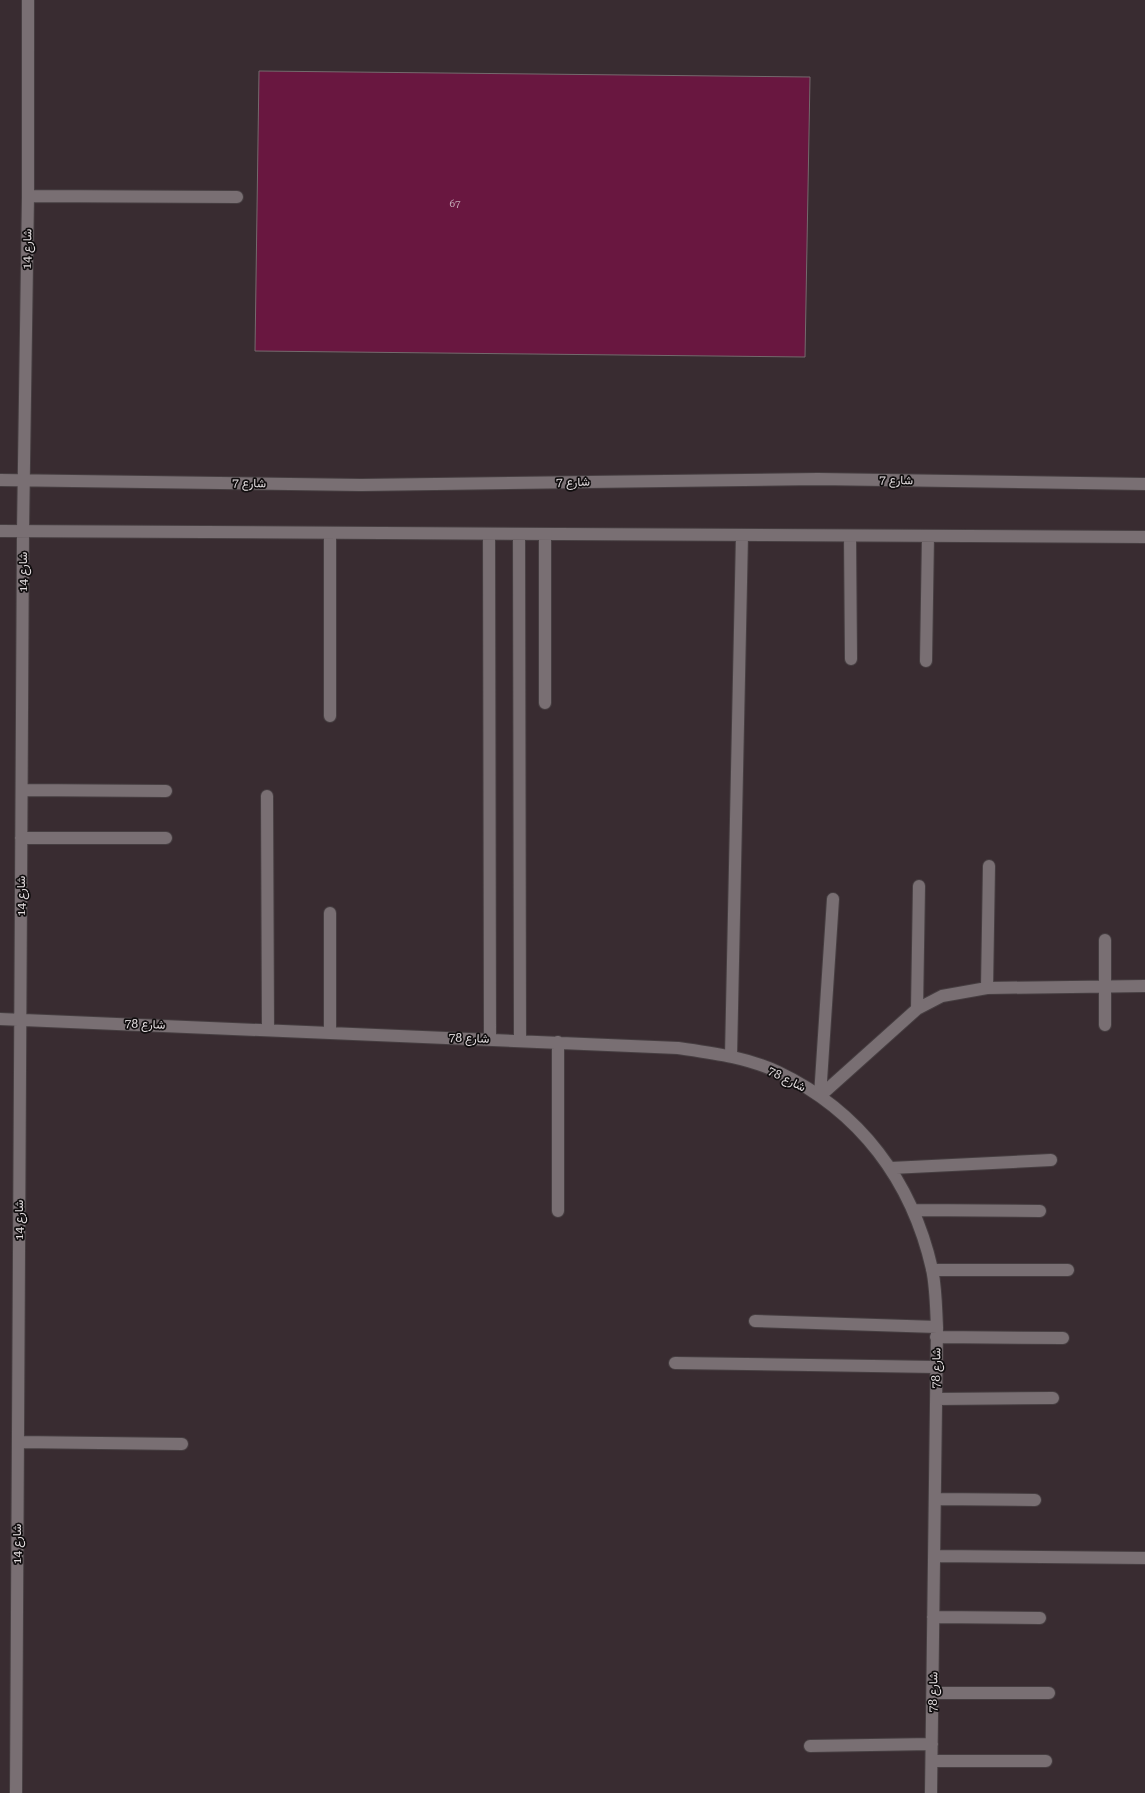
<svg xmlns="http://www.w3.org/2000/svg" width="1145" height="1793" viewBox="0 0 1145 1793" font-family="'Roboto Serif',Vazirmatn,serif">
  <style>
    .built { fill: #392c31 }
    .building { fill: #691740; stroke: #746a6d }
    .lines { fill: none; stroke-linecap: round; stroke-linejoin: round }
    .minor-casing { stroke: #463e41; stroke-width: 14 }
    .minor { stroke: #796f73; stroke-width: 12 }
    .labels { text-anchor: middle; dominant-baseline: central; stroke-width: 3.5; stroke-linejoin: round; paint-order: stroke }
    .number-label { font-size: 10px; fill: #c5acb8 }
    .street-label { font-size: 12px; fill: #e4dee0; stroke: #110e0f }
  </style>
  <rect width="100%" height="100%" fill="#2c2326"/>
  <path class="built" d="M0,0H1145V1793H0Z"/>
  <path class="building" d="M259,71L810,77L805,357L255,351Z"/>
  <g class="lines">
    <defs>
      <path id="minor" d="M28,196L237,197
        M0,480L361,485L818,479L1145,484
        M0,531L1145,537
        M330,533V716
        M489,534L490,1039
        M519,534L520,1040
        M545,534V703
        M850,536L851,659
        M926,661L928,536
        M22,790L166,791
        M267,796L268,1029
        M21,838H166
        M1105,940V1025
        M987,988L989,866
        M917,1009L919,886
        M0,1019L678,1048C712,1053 746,1057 778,1072C860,1111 912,1181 932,1269C936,1288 936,1308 937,1327L931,1793
        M330,1032V913
        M731,1056L742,535
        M820,1096L917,1009L942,996L987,988L1145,986
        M820,1096L833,899
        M891,1168L1051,1160
        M914,1210L1040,1211
        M558,1211V1042
        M932,1270H1068
        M755,1321L937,1327
        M936,1337L1063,1338
        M675,1363L936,1367
        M936,1399L1053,1398
        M18,1442L182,1444
        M935,1499L1035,1500
        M934,1556L1145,1558
        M933,1617L1040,1618
        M933,1693H1049
        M810,1746L932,1744
        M932,1761H1046
        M16,1793L23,531L28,196V0"/>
    </defs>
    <use href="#minor" class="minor-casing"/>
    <use href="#minor" class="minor"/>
  </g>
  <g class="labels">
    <g class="number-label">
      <text x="455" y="203">67</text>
    </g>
    <g class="street-label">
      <text transform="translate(27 249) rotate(-89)">شارع 14</text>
      <text transform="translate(896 480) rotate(1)">شارع 7</text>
      <text transform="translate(573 482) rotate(-1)">شارع 7</text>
      <text transform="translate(249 483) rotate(1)">شارع 7</text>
      <text transform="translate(23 572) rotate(-90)">شارع 14</text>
      <text transform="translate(21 896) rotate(-90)">شارع 14</text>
      <text transform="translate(145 1024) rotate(2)">شارع 78</text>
      <text transform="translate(469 1038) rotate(2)">شارع 78</text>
      <text transform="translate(787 1079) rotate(27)">شارع 78</text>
      <text transform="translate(19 1220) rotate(-90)">شارع 14</text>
      <text transform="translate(936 1368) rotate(-89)">شارع 78</text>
      <text transform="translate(17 1544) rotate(-90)">شارع 14</text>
      <text transform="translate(933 1692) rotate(-89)">شارع 78</text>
    </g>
  </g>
</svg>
